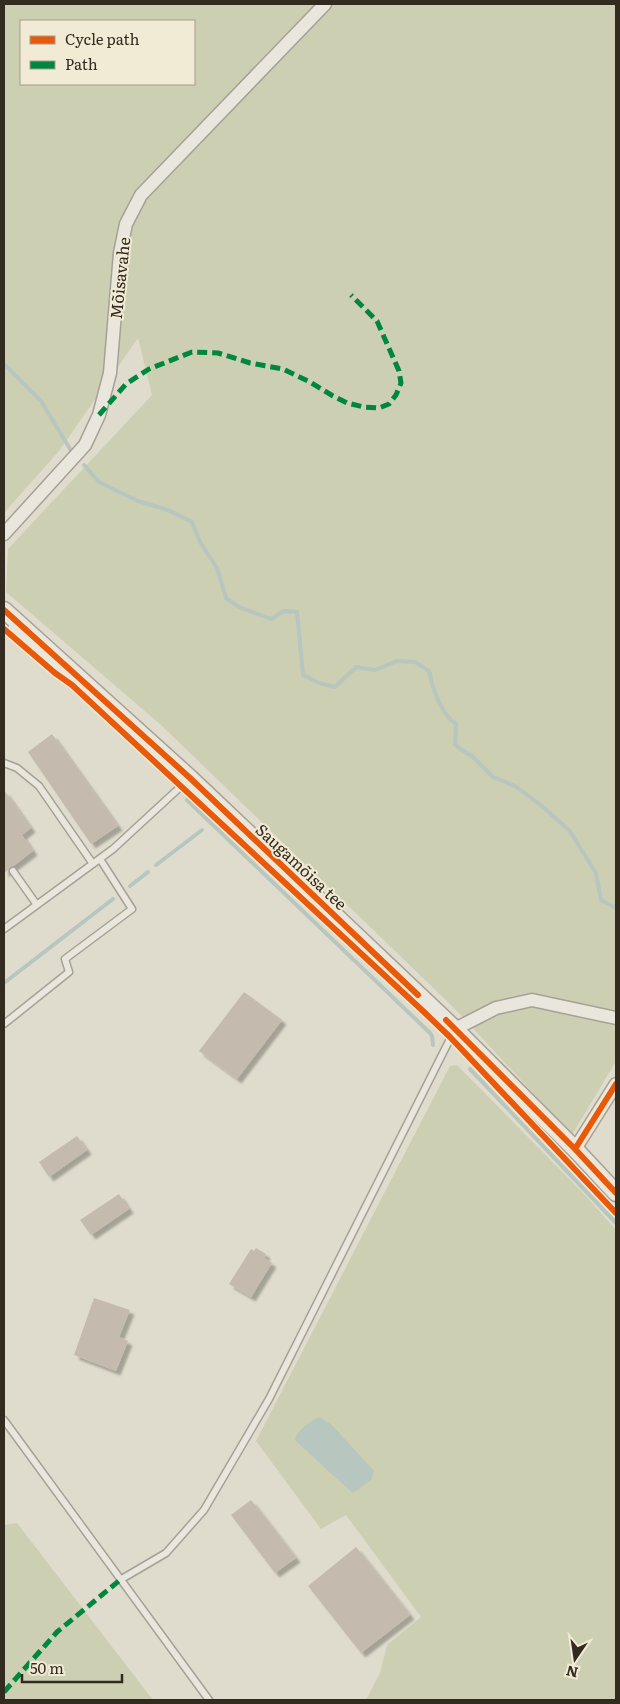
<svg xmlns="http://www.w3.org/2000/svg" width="620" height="1704" viewBox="0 0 620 1704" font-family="Literata,serif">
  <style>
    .green { fill: #cdcfb2; fill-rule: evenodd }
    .water { fill: #b7c6be }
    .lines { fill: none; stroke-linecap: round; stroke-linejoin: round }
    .stream { stroke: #b7c6be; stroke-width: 4 }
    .building { fill: #c4bbae; filter: url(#shadow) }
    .service-casing { stroke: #a6a196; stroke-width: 9 }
    .minor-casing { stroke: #a6a196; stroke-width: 15 }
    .tertiary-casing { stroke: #a6a196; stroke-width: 19 }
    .service { stroke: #e9e6dd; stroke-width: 6 }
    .minor { stroke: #e9e6dd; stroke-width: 12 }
    .tertiary { stroke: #e9e6dd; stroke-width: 16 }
    .quiet { stroke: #00873e; stroke-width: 5; stroke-dasharray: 10 5; stroke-linecap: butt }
    .cycleway-casing { stroke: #f1ead4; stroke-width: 9 }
    .cycleway { stroke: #e8590c; stroke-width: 6 }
    .labels { text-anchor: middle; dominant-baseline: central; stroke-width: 4; stroke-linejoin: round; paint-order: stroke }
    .street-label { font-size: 16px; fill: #332a20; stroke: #f1ead4 }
  </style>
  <defs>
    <filter id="shadow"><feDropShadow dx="4.5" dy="4.5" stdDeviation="1" flood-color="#0004"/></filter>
  </defs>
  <rect width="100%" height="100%" fill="#e0dccd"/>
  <path class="green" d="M4,4H616V1061L572,1135L454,1008L161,725L6,592L8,549L152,395L138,338L59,451L4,513ZM21,21H194V84H21Z
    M457,1065L586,1196L616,1230V1700H366L380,1673L387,1645L421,1617L346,1515L321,1529L256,1441L450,1066Z
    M17,1523L153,1700H4V1525Z"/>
  <path class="water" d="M319,1417L331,1424L374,1471L371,1480L353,1493L325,1468L295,1440C297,1430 310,1421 319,1417Z"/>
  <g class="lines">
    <path class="stream" d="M4,364L41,401L70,449
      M84,465L99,482L138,501L168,510L192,522L200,542L217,568L226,598L239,607L271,619L284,611L297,612L303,675L319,683L335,687L356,667L375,670L397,661L415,662L429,671C433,690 440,713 456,724L455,745L473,757L493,777L515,786L538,803L569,830L596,873L601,900L616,908
      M187,800L430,1033L432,1036L433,1045
      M156,865L202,830
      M130,886L148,872
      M4,983L113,899
      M470,1069L616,1223"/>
  </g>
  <path class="building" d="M52,734L118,826L91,844L28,752Z
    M4,790L31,828L22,835L33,851L4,873Z
    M244,992L282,1020L237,1079L199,1051Z
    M77,1136L87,1150L49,1177L39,1162Z
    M119,1194L129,1209L91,1235L80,1220Z
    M256,1248L266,1254L264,1258L272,1263L251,1297L229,1284L251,1249L254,1251Z
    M94,1298L130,1310L119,1337L128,1341L116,1371L74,1355Z
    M251,1500L296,1558L275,1573L231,1515Z
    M356,1547L410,1615L361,1653L308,1586Z"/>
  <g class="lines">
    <defs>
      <path id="service" d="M12,627L34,649L57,667
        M4,763L17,768L39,786L93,864
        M13,871L37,905
        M4,929L113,849L189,779
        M4,1024L69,972L65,959L132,909L100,859
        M4,1420L209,1700
        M120,1580L166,1553L204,1510L269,1399L454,1031"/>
      <path id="minor" d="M4,534L85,445L99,415L110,373L120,253L126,224L141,195L325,4
        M455,1029L496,1008L532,1000L616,1018
        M575,1149L616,1084"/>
      <path id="tertiary" d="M4,610L190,778L455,1029L575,1149L616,1193"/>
    </defs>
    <use href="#service" class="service-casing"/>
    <use href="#minor" class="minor-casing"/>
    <use href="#tertiary" class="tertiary-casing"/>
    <use href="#service" class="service"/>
    <use href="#minor" class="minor"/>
    <use href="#tertiary" class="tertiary"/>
    <path class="quiet" d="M99,415L126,384L149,369L192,352L218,353L250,363L283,369L310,382L333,396L347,403L364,407L379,408L389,404L396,395L401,383L399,371L377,321L351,295
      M4,1692L57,1632L120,1580"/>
    <defs>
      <path id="cycleway" d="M4,610L190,778L418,995
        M4,629L55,673L72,685L424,1012L450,1037L616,1213
        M446,1020L575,1149L616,1193
        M575,1149L616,1084"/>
    </defs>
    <use href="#cycleway" class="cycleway-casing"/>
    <use href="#cycleway" class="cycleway"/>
  </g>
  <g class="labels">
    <g class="street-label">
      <text transform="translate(119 278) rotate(-84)">Mõisavahe</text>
      <text transform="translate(302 866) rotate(43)">Saugamõisa tee</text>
    </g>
  </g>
  <rect width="620" height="1704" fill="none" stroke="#332a20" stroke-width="10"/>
  <rect x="20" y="20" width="175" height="65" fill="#f1ead4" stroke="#a59d8c"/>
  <rect x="30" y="36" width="25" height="8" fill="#e8590c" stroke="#a59d8c"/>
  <text x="65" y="45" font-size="15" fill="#332a20">Cycle path</text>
  <rect x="30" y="61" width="25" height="8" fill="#00873e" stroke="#a59d8c"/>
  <text x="65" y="70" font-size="15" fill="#332a20">Path</text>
  <g transform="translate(575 1659) rotate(193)" stroke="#f1ead4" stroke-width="4" paint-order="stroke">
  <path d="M0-4L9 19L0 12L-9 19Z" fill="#332a20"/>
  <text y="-8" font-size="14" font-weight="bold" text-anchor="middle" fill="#332a20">N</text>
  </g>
  <path d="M22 1674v8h100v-8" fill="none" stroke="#332a20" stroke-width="2.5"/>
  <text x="30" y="1674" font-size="15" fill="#332a20" stroke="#f1ead4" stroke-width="4" paint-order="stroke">50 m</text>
</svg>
